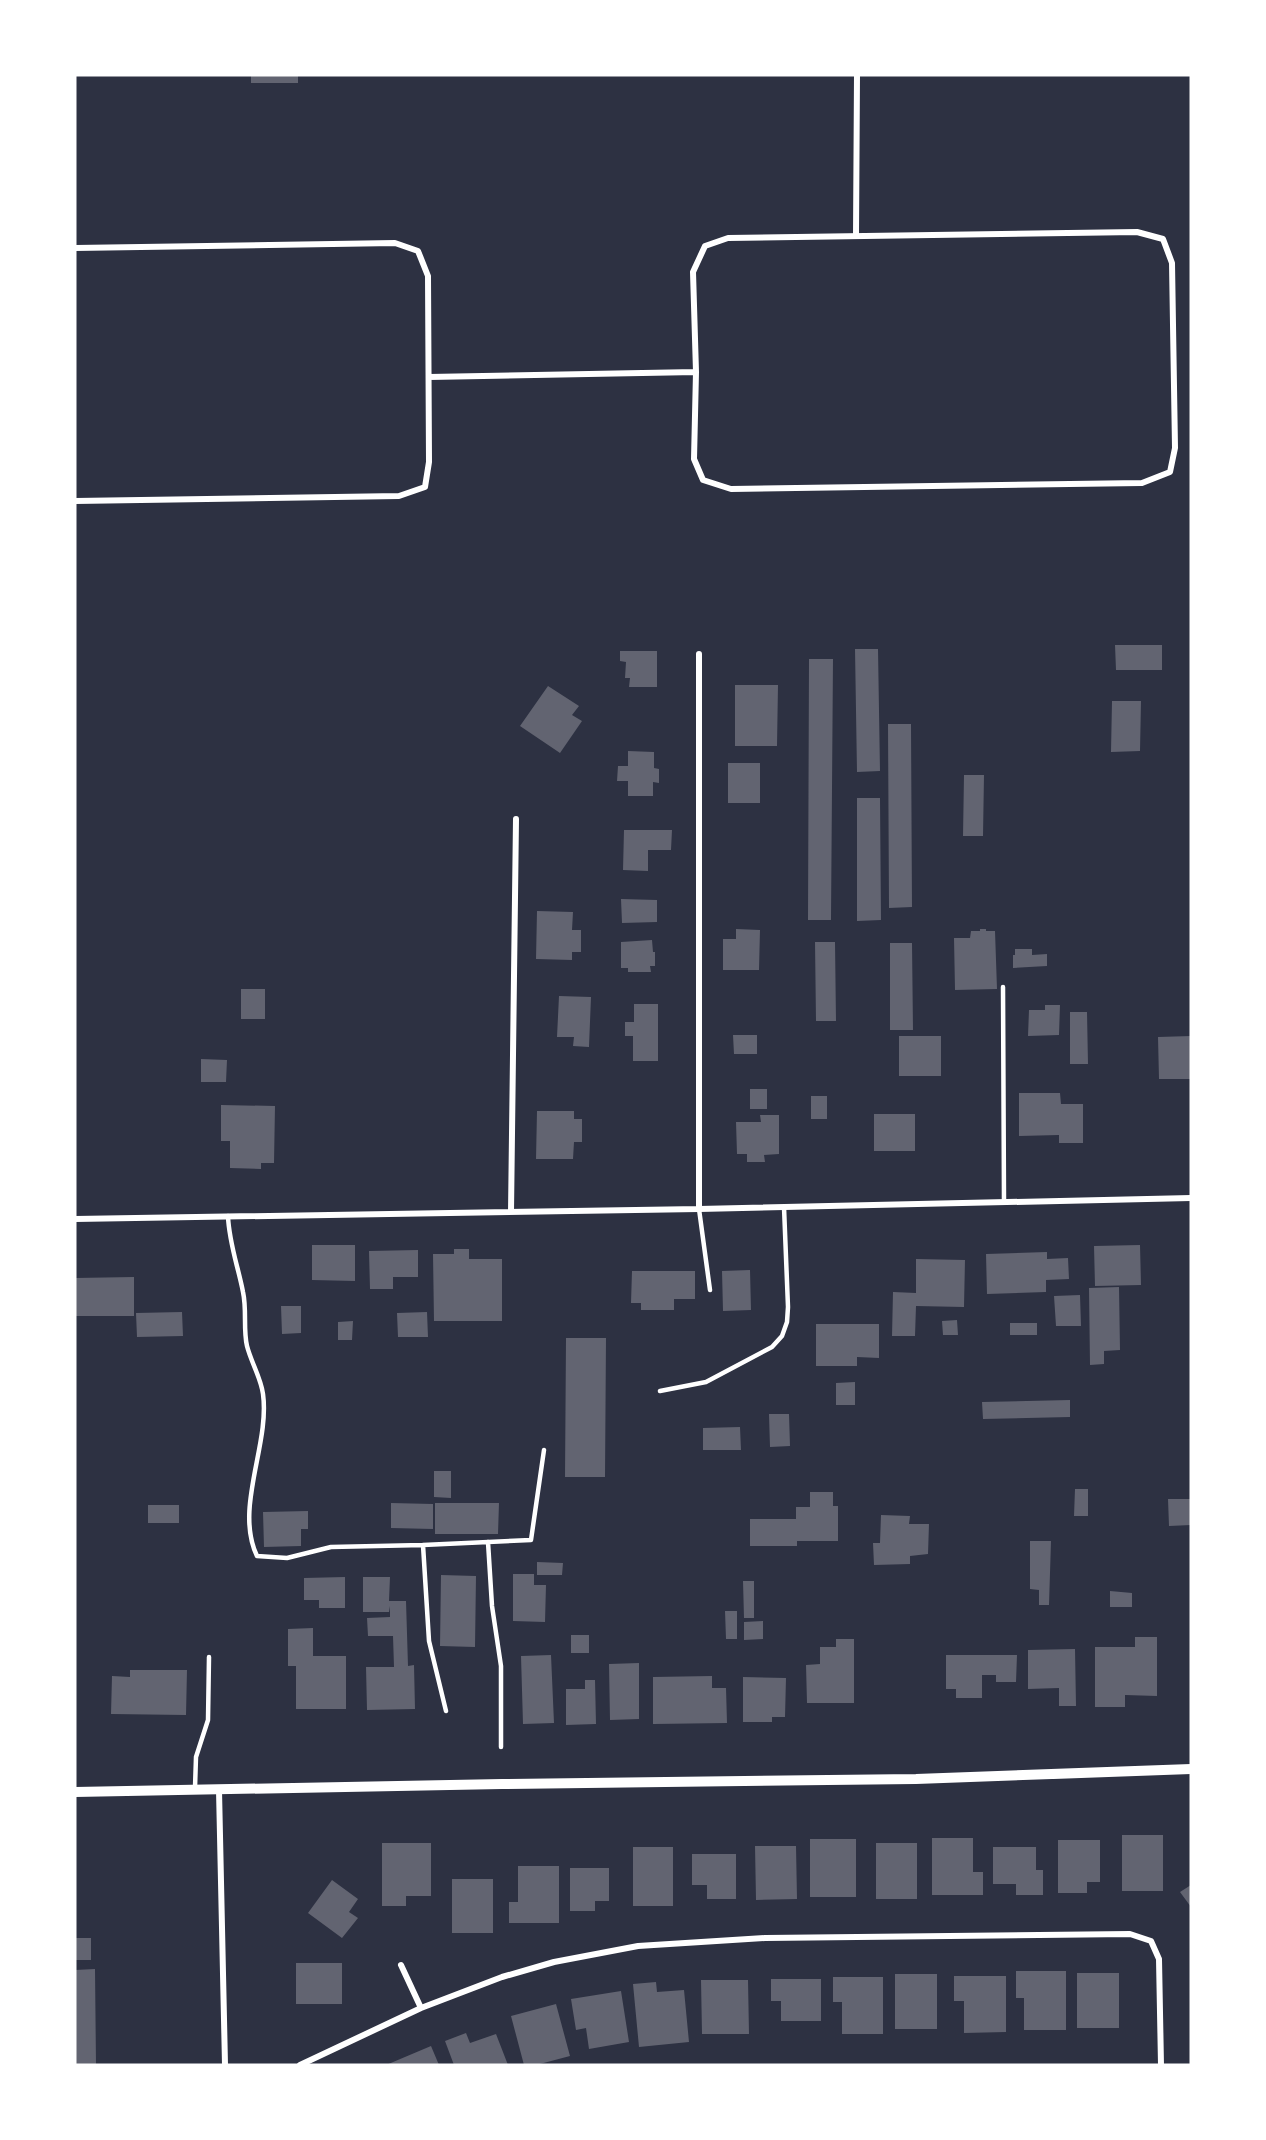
<svg xmlns="http://www.w3.org/2000/svg" width="1266" height="2140" viewBox="0 0 1266 2140" font-family="'Roboto Serif',serif">
  <style>
    .building { fill: #626471 }
    .lines { fill: none; stroke-linecap: round; stroke-linejoin: round }
    .service { stroke: #fff; stroke-width: 4.5 }
    .minor { stroke: #fff; stroke-width: 6 }
    .tertiary { stroke: #fff; stroke-width: 10 }
  </style>
  <rect width="100%" height="100%" fill="#2d3142"/>
  <path class="building" d="M251,75H298V83H251Z
    M1115,645H1162V670H1116Z
    M855,649H878L880,771L857,772Z
    M620,651H657V687H629L630,678H625L626,662L620,661Z
    M809,659H833L831,920H808Z
    M735,685H778L777,746H735Z
    M548,686L579,706L572,715L582,721L560,753L520,726Z
    M1112,701H1141L1140,751L1111,752Z
    M888,724H911L912,907L889,908Z
    M628,751L654,752V768L659,769V783L653,782V796H628V781H617L618,766H628Z
    M728,763H760V803H728Z
    M964,775H984L983,836H963Z
    M857,798H880L881,920L857,921Z
    M624,830H672L671,850H648V871L623,870Z
    M621,899L657,900V922L622,923Z
    M537,911L573,912L572,930H581V952H572V960L536,959Z
    M736,929L760,930L759,970H723V939H736Z
    M980,929H986V931H995L997,989L955,990L954,938H970L971,931H980Z
    M652,940L653,952H655V966H650L651,972H628V968H621V942Z
    M815,942H835L836,1021H816Z
    M890,943H912L913,1030H890Z
    M1015,949H1032V955L1047,954V966L1013,968V955H1015Z
    M241,989H265V1019H241Z
    M559,996L591,997L589,1047L573,1046L574,1037H557Z
    M634,1004H658V1061H633V1036H625V1022H634Z
    M1045,1005H1060L1059,1035L1028,1036L1029,1010H1045Z
    M1070,1012H1087L1088,1064H1070Z
    M733,1035H757V1054H734Z
    M899,1036H941V1076H899Z
    M1191,1036V1079H1159L1158,1037Z
    M201,1059L227,1060L226,1082H201Z
    M750,1089H767V1109H750Z
    M1019,1093H1060L1061,1104H1083V1143H1059V1135L1019,1136Z
    M811,1096H827V1119H811Z
    M221,1105L275,1106L274,1163H261V1169L230,1168V1141H221Z
    M537,1111H574V1119H582V1142H574L573,1159H536Z
    M874,1114H915V1151H874Z
    M760,1115H779V1154L764,1155L765,1162H747V1154H737L736,1122H761Z
    M312,1245H355V1281L312,1280Z
    M1140,1245L1141,1285L1095,1286L1094,1246Z
    M454,1249H469V1259H502V1321H434L433,1254H454Z
    M418,1250V1277H393V1289H370L369,1251Z
    M1047,1252V1259L1068,1258L1069,1279L1046,1280V1292L987,1294L986,1254Z
    M916,1259L965,1260L964,1307L916,1306L915,1336H892L893,1292L916,1293Z
    M750,1270L751,1310L723,1311L722,1271Z
    M632,1271H695V1299H674V1310H641V1303H631Z
    M134,1277V1316H75V1278Z
    M1119,1287L1120,1350L1104,1351V1364L1090,1365L1089,1288Z
    M1080,1295L1081,1326H1056L1054,1296Z
    M281,1306H301V1333L282,1334Z
    M182,1312L183,1336L137,1337L136,1313Z
    M427,1312L428,1337H398L397,1313Z
    M957,1320L958,1335H943L942,1321Z
    M353,1321L352,1340H338V1322Z
    M1010,1323H1037V1335H1010Z
    M816,1324H879V1358L857,1357V1366H816Z
    M566,1338H606L605,1477H565Z
    M855,1382V1405H836V1383Z
    M1070,1400V1417L983,1419L982,1402Z
    M769,1414H789L790,1446L770,1447Z
    M740,1427L741,1450H703V1428Z
    M434,1471H451V1498L434,1497Z
    M1075,1489H1088V1516H1074Z
    M810,1492H833V1506H838V1541H797V1546H750V1519H796V1507H810Z
    M1168,1499H1191V1525L1169,1526Z
    M391,1503L433,1504V1529L391,1528Z
    M435,1503H499L498,1534H435Z
    M148,1505H179V1523H148Z
    M308,1511V1529H301V1546L264,1547L263,1512Z
    M881,1515L910,1516L909,1524H929L928,1554L910,1556V1564L874,1565L873,1543H880Z
    M1030,1541H1051L1049,1605H1039V1590L1030,1589Z
    M537,1562L563,1563L562,1575H537Z
    M513,1574H534V1585H546L545,1622L513,1621Z
    M441,1575L476,1576L475,1647L440,1646Z
    M345,1577V1608H319V1600H304V1578Z
    M363,1577H390L389,1601H406L408,1666L414,1665L415,1709L367,1710L366,1667H394L393,1636H368L367,1618L390,1617V1606L389,1612H363Z
    M743,1581H754V1618H744Z
    M1110,1591L1132,1593V1607H1110Z
    M725,1611H737V1639H726Z
    M763,1621V1639L744,1640V1622Z
    M313,1628V1656H346V1709H296V1666H288V1629Z
    M571,1635H589V1653H571Z
    M1135,1637H1157V1696L1125,1695V1707H1095V1647H1135Z
    M836,1639H854V1703H807L806,1665L820,1664V1647H836Z
    M1075,1649L1076,1706H1059V1688L1028,1689V1650Z
    M551,1655L554,1723L523,1724L521,1656Z
    M946,1655H1017L1016,1682H996V1675H982V1698H956V1689H946Z
    M639,1663V1719L610,1720L609,1664Z
    M130,1670H187L186,1715L111,1714L112,1676L130,1677Z
    M712,1676V1688H726L727,1723L653,1724V1677Z
    M743,1677L786,1678L785,1717H772V1722H743Z
    M585,1680H595L596,1724L566,1725V1689H585Z
    M1122,1835H1163V1891H1122Z
    M932,1838H973V1872H983V1895H932Z
    M810,1839H856V1897H810Z
    M1058,1840H1100V1882H1087V1893H1058Z
    M382,1843H431V1896H406V1906H382Z
    M876,1843H917V1899H876Z
    M755,1846H796L797,1899L756,1900Z
    M633,1847H673V1906H633Z
    M993,1847H1036V1870H1043V1895H1016V1884H993Z
    M692,1854H736V1899H707V1885H692Z
    M518,1866H559V1923H509V1902H518Z
    M570,1868H609V1901H595V1911H570Z
    M452,1879H493V1933H452Z
    M332,1880L358,1899L349,1912L358,1918L342,1938L308,1913Z
    M1191,1885V1907L1180,1892Z
    M75,1938H91V1960H75Z
    M296,1963H342V2004H296Z
    M95,1969L96,2065H75V1970Z
    M1016,1971H1066V2030H1024V1998H1016Z
    M1077,1973H1119V2028H1077Z
    M895,1974H937V2029H895Z
    M954,1976H1006V2032L964,2033V2001H954Z
    M833,1977H883V2034H842V2002H833Z
    M771,1979H821V2021H781V2001H771Z
    M701,1980H748L749,2034H702Z
    M656,1982L657,1992L684,1990L689,2042L639,2047L633,1984Z
    M621,1991L629,2042L589,2049L586,2028L576,2030L571,1999Z
    M556,2004L570,2056L536,2065H524L511,2016Z
    M466,2033L470,2043L496,2034L508,2065H454L445,2041Z
    M431,2046L439,2065H386Z"/>
  <g class="lines">
    <path class="service" d="M1003,987L1004,1202
      M699,1209L710,1290
      M228,1216C229,1243 238,1266 243,1292C247,1310 243,1329 247,1346C251,1362 261,1378 263,1394C270,1445 234,1508 257,1556L287,1558L331,1547L423,1545L429,1641L446,1711
      M660,1391L706,1382L772,1347L782,1336L787,1322L788,1307L784,1207
      M488,1542L492,1606L501,1666V1747
      M423,1545L531,1540L544,1450
      M195,1788L196,1757L208,1720L209,1657"/>
    <path class="minor" d="M1137,232L1163,239L1172,263L1175,448L1170,472L1142,483L731,489L703,480L694,459L696,372L693,272L705,246L728,238Z
      M856,235L857,75
      M75,248L395,243L418,251L428,276L429,462L425,487L399,496L75,501
      M429,377L696,372
      M699,1209V654
      M511,1212L516,819
      M75,1219L699,1209L1191,1198
      M219,1790L225,2065
      M401,1965L421,2008
      M300,2065L421,2008L502,1977L554,1962L638,1946L765,1938L1130,1934L1151,1941L1159,1959L1161,2065"/>
    <path class="tertiary" d="M75,1792L502,1784L916,1779L1191,1769"/>
  </g>
  <rect width="1266" height="2140" fill="none" stroke="#ffffff" stroke-width="153"/>
</svg>
